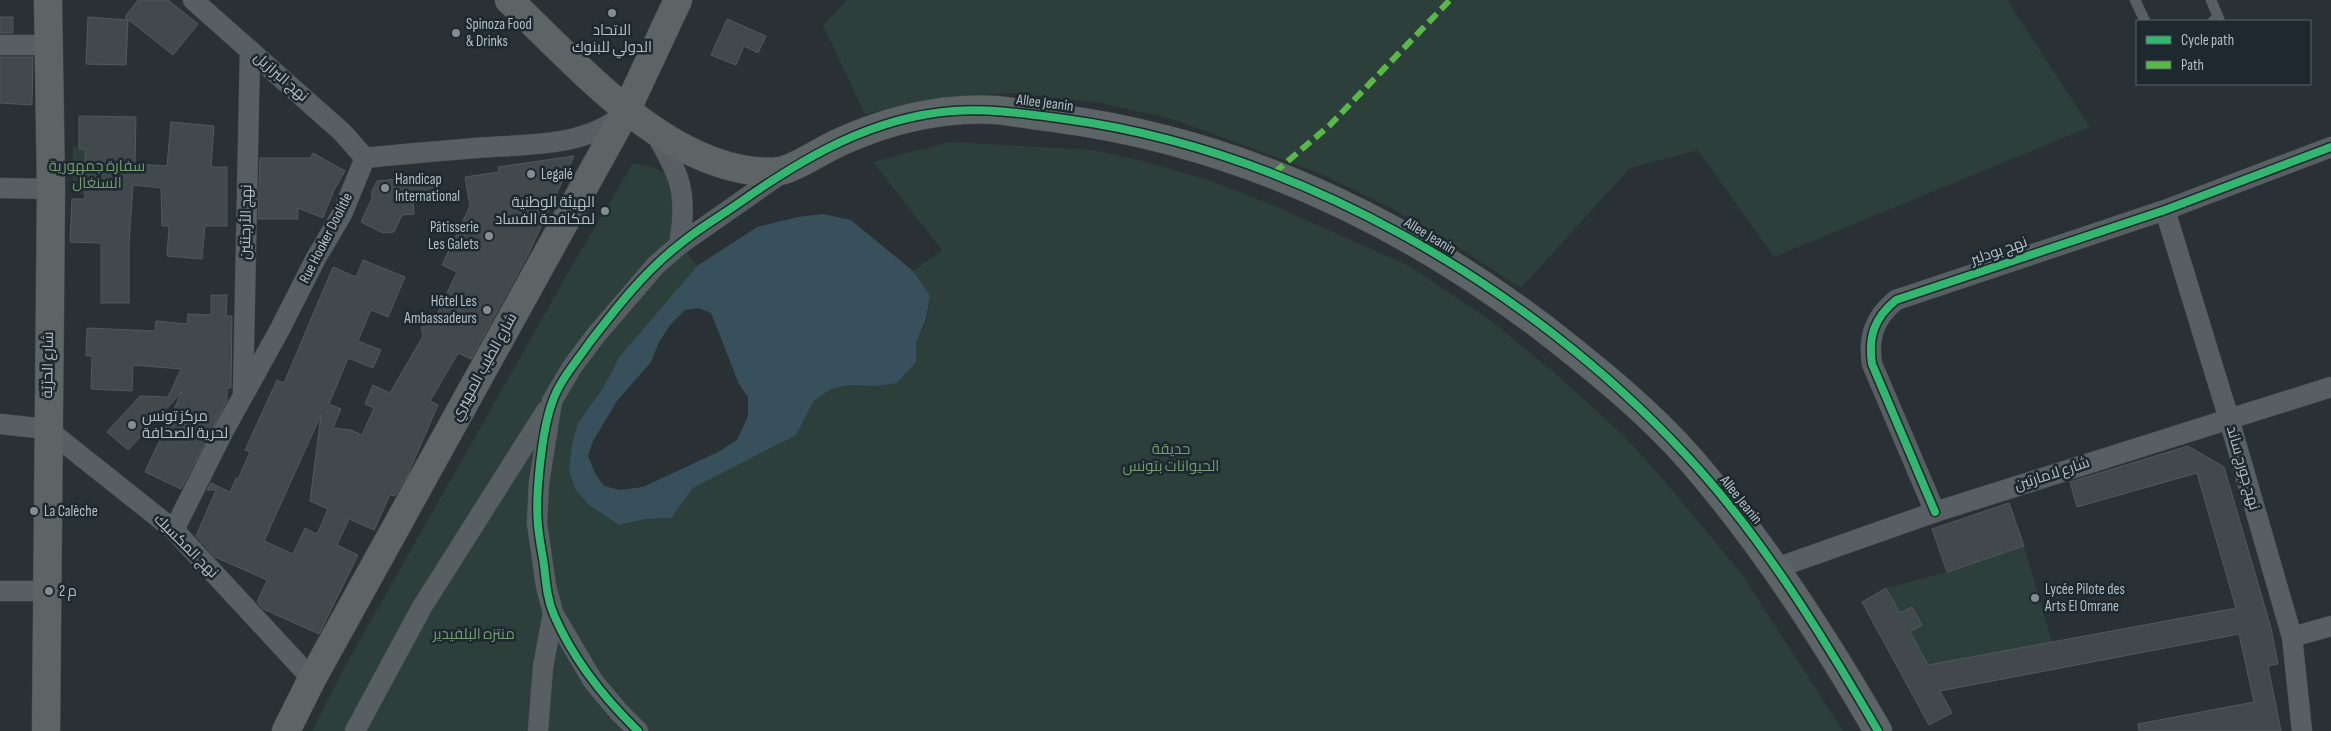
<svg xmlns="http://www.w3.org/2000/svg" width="2331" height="731" viewBox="0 0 2331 731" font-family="'Sofia Sans Condensed',Cairo,sans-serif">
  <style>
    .green { fill: #2c3f3a }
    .water { fill: #38505b; fill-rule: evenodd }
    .building { fill: #42494c; stroke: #51595b; fill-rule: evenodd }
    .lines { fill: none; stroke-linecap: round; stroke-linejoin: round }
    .lane-casing { stroke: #474d4f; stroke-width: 11 }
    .street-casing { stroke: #474d4f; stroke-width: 21 }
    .secondary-casing { stroke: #474d4f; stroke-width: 29 }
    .lane { stroke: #585f63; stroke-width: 10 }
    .street { stroke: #585f63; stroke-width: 20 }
    .secondary { stroke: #5d6466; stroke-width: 28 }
    .quiet { stroke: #58b947; stroke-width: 6; stroke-dasharray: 12 6; stroke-linecap: butt }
    .cycleway-casing { stroke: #1d292e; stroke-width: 11 }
    .cycleway { stroke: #33b770; stroke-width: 8 }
    .poi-dot { fill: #838d92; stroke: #1d292e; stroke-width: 2 }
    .labels { text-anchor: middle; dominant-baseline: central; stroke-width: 5; stroke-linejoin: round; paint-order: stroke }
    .poi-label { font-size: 15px; fill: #b3bfc5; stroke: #1d292e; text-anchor: start }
    .street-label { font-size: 15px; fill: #b3bfc5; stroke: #1d292e }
    .park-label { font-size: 15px; fill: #749a72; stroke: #1d292e }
  </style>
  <rect width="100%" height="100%" fill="#293134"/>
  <path class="green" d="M847,0H2007L2090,127L1774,257L1698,150L1630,168L1521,288L1435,232L1381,203L1319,173L1172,119L1101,103L1014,93L954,96L865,114L823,25Z
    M950,142L1093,150L1139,160L1211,181L1275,206L1411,267L1491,321L1558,376L1622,434L1663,479L1741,573L1843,731H312L344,668L572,266L633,163L655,168L674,180L675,235L697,266L620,356L603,388L578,423L572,444L569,471L576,491L589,505L619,525L646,519L671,517L693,488L796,435L814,401L831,389L850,385L876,386L916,362V343L927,319L930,295L913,271L942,250L873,162Z
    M73,146L101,155L132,194H73Z
    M2024,546L2052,642L1928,665L1910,632L1922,625L1912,607L1900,613L1887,588L1947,572Z"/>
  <path class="water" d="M823,214L851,220L913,271L930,295L926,319L916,343V362L897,383L876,386L850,385L831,389L814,401L796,435L693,488L671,518L646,519L619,525L589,505L576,491L569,471L572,444L578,423L603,388L620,356L697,266L757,227L798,217ZM699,308L711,313L739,384L748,397V416L737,440L718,452L643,487L620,490L604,486L596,475L588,456L593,441L617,401L651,362L658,344L670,325L685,310Z"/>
  <path class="building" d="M138,0H168L198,24L173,55L125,17Z
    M0,17H13V33H0Z
    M88,17L128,20L126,65L86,64Z
    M727,19L766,36L758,53L744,46L736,65L711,55Z
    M0,57H33L32,105L0,103Z
    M79,116L136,117L135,164L167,166L171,122L214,126L211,167H227V226H205L202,259L167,256L169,226H162L161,188L133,185L129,244V303H101V243L70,242L72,199H85V149H79Z
    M313,153L345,171L334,190L323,218L298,208V219H258L260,158H310Z
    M574,156L528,255L471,359L458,353L430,401L438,405L408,474L395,496L390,495L374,530L349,519L337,545L358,555L319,634L263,609L257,602L267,580L215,557L196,536L216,490H207L211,483L230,492L236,478L238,479L250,452L245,450L277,380L284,383L333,267L356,277L363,260L405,277L388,317L371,310L358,341L381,350L373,368L348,358L329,404L341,409L333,428L351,430L362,435L374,408L365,404L373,385L390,393L423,336L421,327L432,325L457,272L442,265L470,206L465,177L499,172L498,167ZM321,415L310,501L328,509L317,534L305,528L293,554L264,541Z
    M407,178L411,181L432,179L434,200L413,201L414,214L402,215L394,232L383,233L361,222L372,198V191L377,181Z
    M211,295H227L226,316H232L231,388H227V401L181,489L145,472L182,392L128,450L107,432L140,396L168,397L181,369L133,365L132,391L91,389L92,356H86L87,328L155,331L156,321L187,324L188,314L211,315Z
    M2188,446L2224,467L2271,628L2278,664L2268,666L2281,731H2139L2138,724L2254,702L2239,634L1940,691L1952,713L1929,725L1862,602L1886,588L1900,613L1912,607L1922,625L1910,632L1928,665L2236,608L2197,473L2077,507L2070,482Z
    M2009,503L2024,546L1947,572L1932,529Z"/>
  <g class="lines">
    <defs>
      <path id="lane" d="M2135,0L2145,21
        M2211,0L2219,19L2213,21"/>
      <path id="street" d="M193,0L342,132L365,158
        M0,45H47
        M655,133C681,176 688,194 679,245
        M365,158C402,154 439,151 476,148C523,144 586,148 623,114
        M0,188L51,189
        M2165,210L2229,419L2292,637L2302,731
        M243,393L250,50
        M0,424L47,429L174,530L312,679
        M1935,512L1872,364C1868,337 1874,318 1896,300L2165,210L2331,147
        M174,530L223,432L280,329L316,258L342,214L365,158
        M1776,568L1935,512L2331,387
        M0,591H49
        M2292,637L2331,626
        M355,731L422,607L546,411
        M538,731L543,667L553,613
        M638,731L619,712L593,681L553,613L546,586L537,523L539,483L552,401L572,367L596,335L656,265L679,245L786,170"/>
      <path id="secondary" d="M509,0C576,63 658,160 754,171C765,172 777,173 787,169C806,162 822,150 840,142C889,120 942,107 996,110C1016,112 1035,116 1055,118C1238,142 1400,219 1546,330C1597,370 1648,411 1691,460C1763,543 1823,636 1878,731
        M46,731L51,189L48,0
        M286,731L312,679L626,111L678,0"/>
    </defs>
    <use href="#lane" class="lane-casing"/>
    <use href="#street" class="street-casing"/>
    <use href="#secondary" class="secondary-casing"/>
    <use href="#lane" class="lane"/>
    <use href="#street" class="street"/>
    <use href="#secondary" class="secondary"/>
    <path class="quiet" d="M1274,173L1330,125L1450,0"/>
    <defs>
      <path id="cycleway" d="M1935,512L1872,364C1868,337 1874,318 1896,300L2165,210L2331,147
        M638,731C604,698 573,659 554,615C547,599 546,582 544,565C542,552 539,538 538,525C535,496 542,430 552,403C559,381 577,361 590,342C617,307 645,271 680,244C698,229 719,217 739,203C803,158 872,117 953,111C990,108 1027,114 1065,119C1295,150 1528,285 1685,454C1761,535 1822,635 1878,731"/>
    </defs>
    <use href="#cycleway" class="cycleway-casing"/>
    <use href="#cycleway" class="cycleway"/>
  </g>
  <g class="poi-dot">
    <circle cx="612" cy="13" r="5"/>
    <circle cx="456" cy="33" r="5"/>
    <circle cx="531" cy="174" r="5"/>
    <circle cx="385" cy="188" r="5"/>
    <circle cx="605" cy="211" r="5"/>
    <circle cx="489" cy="236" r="5"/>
    <circle cx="487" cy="310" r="5"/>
    <circle cx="132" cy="425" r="5"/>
    <circle cx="34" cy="511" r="5"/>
    <circle cx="49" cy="591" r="5"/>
    <circle cx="2035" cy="598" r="5"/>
  </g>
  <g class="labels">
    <g class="poi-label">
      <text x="466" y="24">Spinoza Food<tspan x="466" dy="17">&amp; Drinks</tspan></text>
      <text x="612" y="30" text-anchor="middle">الاتحاد<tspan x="612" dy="17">الدولي للبنوك</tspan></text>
      <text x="541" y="174">Legalé</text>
      <text x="395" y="179">Handicap<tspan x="395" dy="17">International</tspan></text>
      <text x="595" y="202" text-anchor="end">الهيئة الوطنية<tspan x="595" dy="17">لمكافحة الفساد</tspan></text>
      <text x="479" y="227" text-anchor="end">Pâtisserie<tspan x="479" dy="17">Les Galets</tspan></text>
      <text x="477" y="301" text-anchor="end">Hôtel Les<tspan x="477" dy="17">Ambassadeurs</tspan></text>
      <text x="142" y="416">مركز تونس<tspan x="142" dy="17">لحرية الصحافة</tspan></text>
      <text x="44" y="511">La Calèche</text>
      <text x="2045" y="589">Lycée Pilote des<tspan x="2045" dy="17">Arts El Omrane</tspan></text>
      <text x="59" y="591">2 م</text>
    </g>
    <g class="street-label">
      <text transform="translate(281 77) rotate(41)">نهج البرازيل</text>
      <text transform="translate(1045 103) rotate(7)">Allee Jeanin</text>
      <text transform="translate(246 222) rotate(-89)">نهج الأرجنتين</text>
      <text transform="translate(1430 236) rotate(31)">Allee Jeanin</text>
      <text transform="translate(326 238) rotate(-63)">Rue Hooker Doolitle</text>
      <text transform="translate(1999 251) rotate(-19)">نهج بودلير</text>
      <text transform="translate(48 365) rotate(-89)">شارع الحرّيّة</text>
      <text transform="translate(484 367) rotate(-61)">شارع الطيب المهيري</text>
      <text transform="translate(2243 468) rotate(74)">نهج جورج ساند</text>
      <text transform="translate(2052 474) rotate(-18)">شارع لامارتين</text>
      <text transform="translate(1741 500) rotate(51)">Allee Jeanin</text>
      <text transform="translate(186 546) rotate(45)">نهج المكسيك</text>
    </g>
    <g class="park-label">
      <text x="97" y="166">سفارة جمهورية<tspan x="97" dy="17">السنغال</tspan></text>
      <text x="1171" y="449">حديقة<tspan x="1171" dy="17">الحيوانات بتونس</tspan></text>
      <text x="474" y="634">منتزه البلفيدير</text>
    </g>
  </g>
  <rect x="2136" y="20" width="175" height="65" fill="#1d292e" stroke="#59656a"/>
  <rect x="2146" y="36" width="25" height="8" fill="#33b770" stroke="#59656a"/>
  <text x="2181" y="45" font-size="15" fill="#b3bfc5">Cycle path</text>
  <rect x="2146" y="61" width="25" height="8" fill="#58b947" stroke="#59656a"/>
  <text x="2181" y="70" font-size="15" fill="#b3bfc5">Path</text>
</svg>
